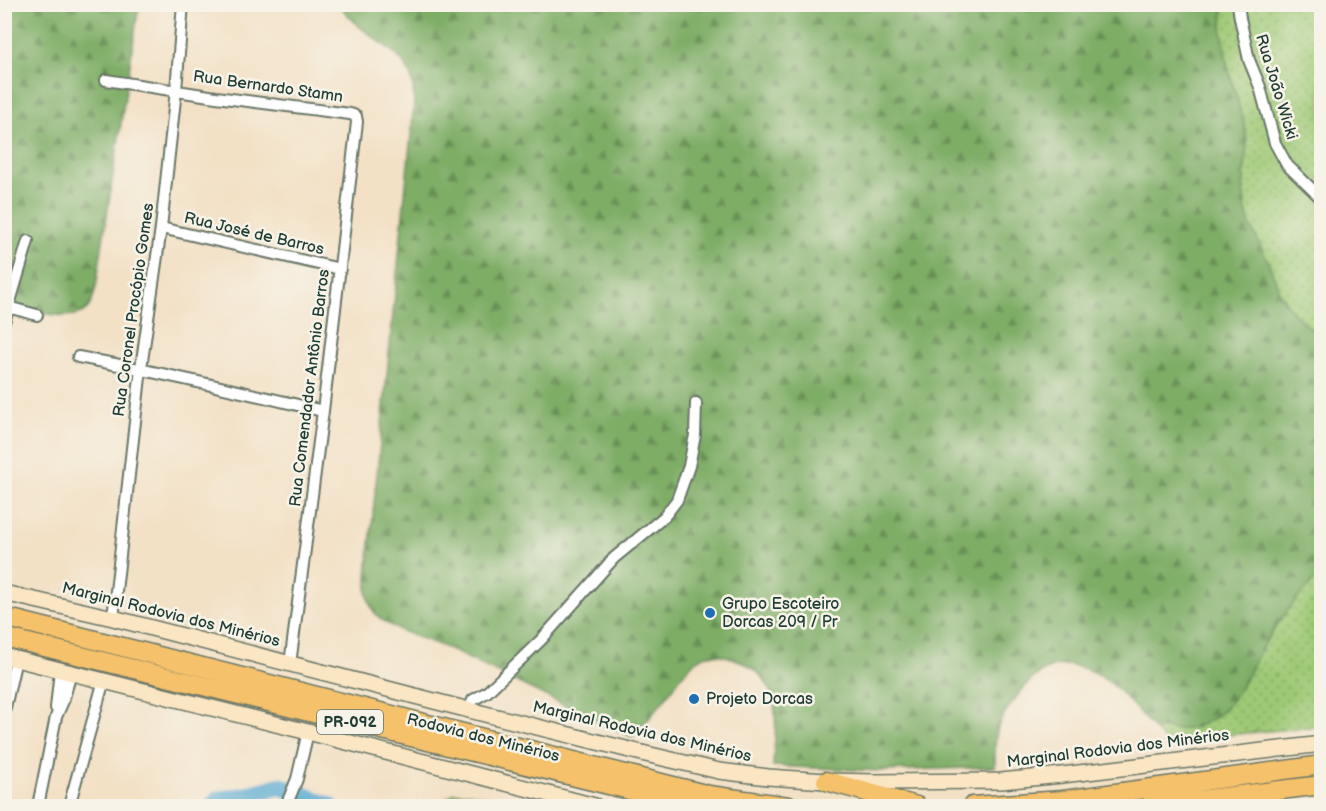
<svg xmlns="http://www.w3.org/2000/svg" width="1326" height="811" viewBox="0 0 1326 811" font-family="'Balsamiq Sans',sans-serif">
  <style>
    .grass { fill: url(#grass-dots); stroke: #5e8354; stroke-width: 1.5 }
    .forest { fill: url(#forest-firs); stroke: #4e754d; stroke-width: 1.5 }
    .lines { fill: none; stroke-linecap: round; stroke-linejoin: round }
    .river { stroke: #55a9d0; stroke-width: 18 }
    .minor-casing { stroke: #697667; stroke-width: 14 }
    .secondary-casing { stroke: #697667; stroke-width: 18 }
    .primary-casing { stroke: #697667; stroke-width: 21 }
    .minor { stroke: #fff; stroke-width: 10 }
    .secondary { stroke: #fbe6c4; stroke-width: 15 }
    .primary { stroke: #f5c16b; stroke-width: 18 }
    .poi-dot { fill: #1f6fb2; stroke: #f7f3e8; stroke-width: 2 }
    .labels { text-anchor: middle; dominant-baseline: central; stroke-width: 5; stroke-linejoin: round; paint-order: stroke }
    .shield { fill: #f7f3e8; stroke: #60746a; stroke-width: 1.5 }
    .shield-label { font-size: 15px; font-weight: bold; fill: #1f3d34 }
    .street-label { font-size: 16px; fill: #1f3d34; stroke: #f7f3e8 }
    .poi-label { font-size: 16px; fill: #1f3d34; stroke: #f7f3e8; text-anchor: start }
  </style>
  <defs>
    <pattern id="grass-dots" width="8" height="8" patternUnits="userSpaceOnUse" patternTransform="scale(1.5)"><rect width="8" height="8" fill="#9ec975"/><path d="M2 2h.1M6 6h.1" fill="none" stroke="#80a461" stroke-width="1.8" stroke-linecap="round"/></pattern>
    <pattern id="forest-firs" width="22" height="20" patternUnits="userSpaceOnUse" patternTransform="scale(1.5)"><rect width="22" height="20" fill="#7ead66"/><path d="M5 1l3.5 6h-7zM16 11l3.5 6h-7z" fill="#678e55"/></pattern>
  </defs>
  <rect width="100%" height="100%" fill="#f7f3e8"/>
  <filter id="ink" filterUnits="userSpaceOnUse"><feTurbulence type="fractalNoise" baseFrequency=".0167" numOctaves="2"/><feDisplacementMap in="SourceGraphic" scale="12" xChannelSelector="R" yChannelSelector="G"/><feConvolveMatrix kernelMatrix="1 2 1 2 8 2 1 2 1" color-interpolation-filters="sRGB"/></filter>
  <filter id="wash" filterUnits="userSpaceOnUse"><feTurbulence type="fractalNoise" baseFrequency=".008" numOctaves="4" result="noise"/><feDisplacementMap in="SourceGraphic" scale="24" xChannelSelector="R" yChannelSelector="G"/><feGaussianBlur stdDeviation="1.35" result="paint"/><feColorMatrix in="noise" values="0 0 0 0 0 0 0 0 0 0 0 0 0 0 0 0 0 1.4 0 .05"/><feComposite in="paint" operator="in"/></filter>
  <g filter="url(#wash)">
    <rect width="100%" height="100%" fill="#f3e1c6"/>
    <path class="grass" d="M1223,5H1321V338L1292,312L1280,294L1270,266L1249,223L1245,207L1243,190L1247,143L1245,127L1227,64L1222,31Z
      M1321,573V726L1165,741L1153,728L1173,729L1264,644L1292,604Z
      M454,793H470L521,806H441L442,802Z"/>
    <path class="forest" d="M5,5H139L96,287C94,294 93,303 87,309C73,325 24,308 5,303Z
      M339,5H1223L1222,31L1227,64L1245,127L1247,143L1243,190L1245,207L1249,223L1270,266L1280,294L1292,312L1321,338L1322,439L1319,463L1322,472L1321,573C1299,596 1283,614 1266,641C1245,674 1236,714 1195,727C1182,731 1166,729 1153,728C1138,712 1119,687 1101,676C1097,673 1092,672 1088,670C1057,657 1037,670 1018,695C1012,704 1004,712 1000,722C994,736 995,752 995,767L881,771L773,766C776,722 785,675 732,658C720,654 708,652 697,660C687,668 680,678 673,688C660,705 647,723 632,737C570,708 510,679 449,649C429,640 388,630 375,613C364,599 367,581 368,564L414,104C414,95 414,86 411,77C404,54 378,42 361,28C353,21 346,13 339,5Z"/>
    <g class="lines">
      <path class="river" d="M213,806L218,800L244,796L280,786L330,806"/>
    </g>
  </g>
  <g filter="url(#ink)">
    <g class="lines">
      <defs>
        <path id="minor" d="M1238,4L1240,18L1249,60L1260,87L1275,143L1287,165L1322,199
          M106,80L216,97L350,114L356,116L357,122L323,411L290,664
          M161,228L340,269
          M4,306L37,315
          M4,322L28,241
          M78,357C160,372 242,392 323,411
          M113,618L141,368L161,228L176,90L183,4
          M56,708L60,670
          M469,710L473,700L487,692L541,640L614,558L664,517L677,500L689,466L695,435L696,403
          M4,712L16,659
          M38,806L56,717L63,701L71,673
          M69,806L104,680
          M286,806L297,779L308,732"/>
        <path id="secondary" d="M4,593L113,618L469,710L646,754L719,771L768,777L826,781L874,782L1001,781L1062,775L1322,744
          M4,656L308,732L595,806"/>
        <path id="primary" d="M4,617L709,795L789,806
          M4,637C235,693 464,751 695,806
          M826,781L917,806
          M972,806L1063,800L1322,765
          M1149,806L1322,785"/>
      </defs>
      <use href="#minor" class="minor-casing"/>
      <use href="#secondary" class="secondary-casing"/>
      <use href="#primary" class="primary-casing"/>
      <use href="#minor" class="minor"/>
      <use href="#secondary" class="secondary"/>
      <use href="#primary" class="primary"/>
    </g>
  </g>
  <g class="poi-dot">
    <circle cx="710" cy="613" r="6"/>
    <circle cx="694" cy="699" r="6"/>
  </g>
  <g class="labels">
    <rect class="shield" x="317" y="710" width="66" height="24" rx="4.5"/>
    <g class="shield-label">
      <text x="350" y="722">PR-092</text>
    </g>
    <g class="street-label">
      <text transform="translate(268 87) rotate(8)">Rua Bernardo Stamn</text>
      <text transform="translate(1276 87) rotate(73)">Rua João Wicki</text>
      <text transform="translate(254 234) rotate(13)">Rua José de Barros</text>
      <text transform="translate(134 310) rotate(-82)">Rua Coronel Procópio Gomes</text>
      <text transform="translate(310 388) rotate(-83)">Rua Comendador Antônio Barros</text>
      <text transform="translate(171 615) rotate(14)">Marginal Rodovia dos Minérios</text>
      <text transform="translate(642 732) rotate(13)">Marginal Rodovia dos Minérios</text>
      <text transform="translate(483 738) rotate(14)">Rodovia dos Minérios</text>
      <text transform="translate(1118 749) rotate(-7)">Marginal Rodovia dos Minérios</text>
    </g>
    <g class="poi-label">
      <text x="722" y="604">Grupo Escoteiro<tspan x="722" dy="18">Dorcas 209 / Pr</tspan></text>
      <text x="706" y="699">Projeto Dorcas</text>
    </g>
  </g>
  <rect width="1326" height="811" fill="none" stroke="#f7f3e8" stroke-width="24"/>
</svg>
